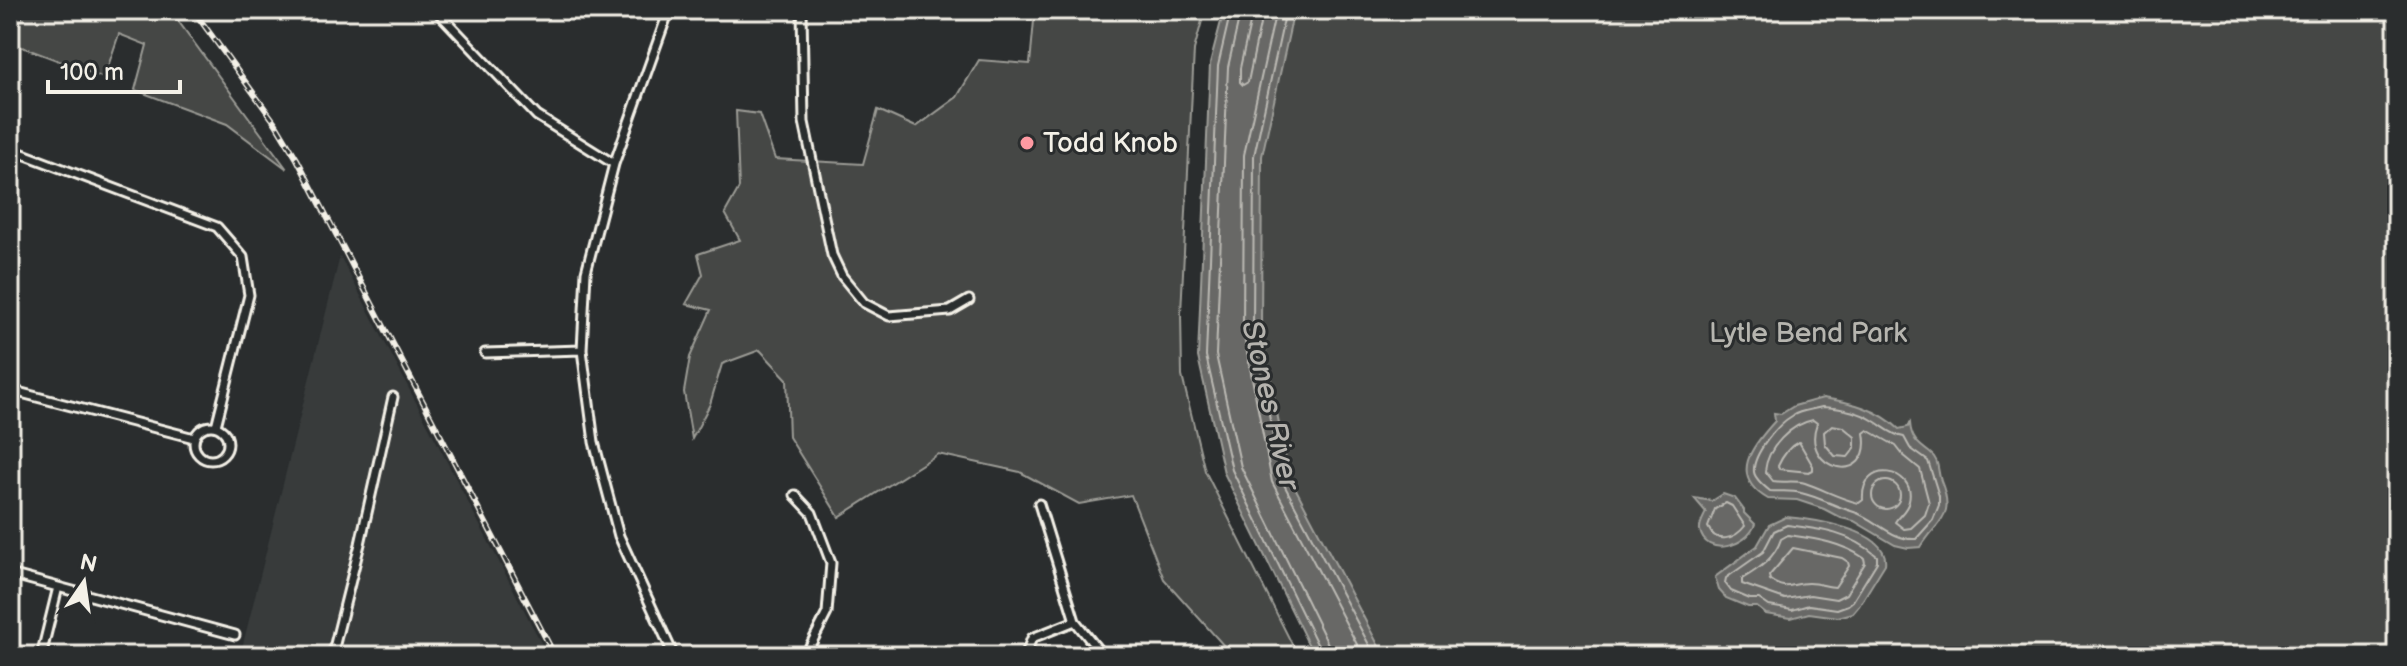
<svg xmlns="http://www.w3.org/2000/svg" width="2407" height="666" viewBox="0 0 2407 666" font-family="'Balsamiq Sans',sans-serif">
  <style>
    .built { fill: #373a3a }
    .green { fill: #444645; stroke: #9c9c96; stroke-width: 2 }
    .water { fill: #676866; stroke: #9f9f9a; stroke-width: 2 }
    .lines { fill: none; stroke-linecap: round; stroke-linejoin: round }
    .shore { stroke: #bcbab4; stroke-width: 2 }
    .minor-casing { stroke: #f4f1e8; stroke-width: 13 }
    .minor { stroke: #2a2d2e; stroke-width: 7 }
    .rail-casing { stroke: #f4f1e8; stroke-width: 6 }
    .rail { stroke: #2a2d2e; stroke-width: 3; stroke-dasharray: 9; stroke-linecap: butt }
    .poi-dot { fill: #ff9aa2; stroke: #2a2d2e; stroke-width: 3 }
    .labels { text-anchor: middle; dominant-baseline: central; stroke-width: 6; stroke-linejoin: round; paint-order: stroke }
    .poi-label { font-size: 28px; fill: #f4f1e8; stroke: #2a2d2e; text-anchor: start }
    .park-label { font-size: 28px; fill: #b6b5af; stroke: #2a2d2e }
    .water-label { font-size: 30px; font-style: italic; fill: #b5b3ae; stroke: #2a2d2e }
  </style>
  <rect width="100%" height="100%" fill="#2a2d2e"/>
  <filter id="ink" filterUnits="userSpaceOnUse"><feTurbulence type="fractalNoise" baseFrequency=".0125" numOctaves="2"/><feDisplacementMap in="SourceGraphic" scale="16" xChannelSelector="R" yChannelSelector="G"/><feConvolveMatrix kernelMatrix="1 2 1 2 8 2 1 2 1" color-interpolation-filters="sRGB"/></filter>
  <g filter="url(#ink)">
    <path class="built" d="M340,256L548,656H240Z"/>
    <path class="green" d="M24,10H170L287,169L227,124L135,90L147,45L119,34L104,78L14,44Z
      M1035,10H1205L1194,50L1181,313L1182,376L1205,471L1298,656H1233L1164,579L1131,495L1079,504L1020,472L938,454L839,517L789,437L787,379L760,350L722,364L710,404L692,439L684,392L690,357L711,310L686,304L703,274L698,254L740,240L725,213L739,188L736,111L759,114L775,159L863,164L878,110L916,127L957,97L979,60L1030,64Z
      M1281,10H2397V656H1338L1271,531L1244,122Z"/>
    <path class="water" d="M1224,10H1294L1262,156L1261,328L1289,476L1384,656H1314L1224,473L1198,357L1210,64Z
      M1823,398C1851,402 1878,409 1899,429L1908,427L1910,423C1911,439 1918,444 1930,453C1940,460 1937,471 1941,481C1956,518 1938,519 1921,547L1908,548L1895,545L1854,521L1841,518L1824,509L1797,500L1768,499C1728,476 1752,446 1775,421L1774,413L1781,414L1794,406Z
      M1723,494L1735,498L1744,510V513L1755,524C1748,547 1705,558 1700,530C1699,524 1704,517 1706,512L1694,498L1712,501Z
      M1786,517C1810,519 1890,529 1885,564L1859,606L1853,613L1838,617L1809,613L1791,618L1766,614L1757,607H1748L1726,598L1719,590L1715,577L1757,546L1769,525Z"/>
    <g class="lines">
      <path class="shore" d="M1231,10L1218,66L1206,356L1232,470L1320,650L1321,656
        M1241,10L1228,67L1216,355L1241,467L1329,646L1331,656
        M1253,10L1240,68V82L1243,85L1248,82L1263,10
        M1276,10L1244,155L1243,331L1272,482L1363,656
        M1286,10L1254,156L1253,329L1281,479L1375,656
        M1822,407C1840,408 1859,411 1874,421C1884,427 1892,435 1904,437L1910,448L1928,461L1939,496V505L1933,520L1916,539C1892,541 1876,519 1854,512C1836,507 1819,497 1801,493C1791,490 1780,492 1770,491C1765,487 1755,479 1754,472C1752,455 1778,424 1792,416C1801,410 1812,410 1822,407Z
        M1813,420L1817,423C1799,472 1874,488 1864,433L1868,430L1896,446L1903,455L1920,469L1929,503L1925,515L1911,528L1904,529L1895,522C1899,515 1907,511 1909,501C1917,468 1860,458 1863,500L1859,503C1840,499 1823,489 1805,483C1794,480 1783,483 1773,481L1765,471C1767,448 1791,424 1813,420Z
        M1832,425L1843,427L1855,437V448L1848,457L1835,456L1825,444L1824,432Z
        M1799,442L1813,466V470L1809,472L1779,469L1778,466C1782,457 1790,445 1799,442Z
        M1872 495a14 14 0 1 1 28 0a14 14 0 1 1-28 0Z
        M1726,503L1732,506L1745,526C1735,539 1716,545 1708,527L1715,509Z
        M1787,525C1821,529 1851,533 1877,556V562L1853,601L1848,605L1837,609L1809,605L1792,610L1769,606L1759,599H1750L1731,591L1725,583L1726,578L1763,552L1774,531Z
        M1788,535C1816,539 1841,542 1864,558L1865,563L1846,594L1836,599L1810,595L1785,599L1742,584V579C1759,569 1775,558 1781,539Z
        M1793,548L1842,558L1848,562L1849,566L1835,587C1826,586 1817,583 1808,583C1790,583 1787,592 1770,580L1769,576Z"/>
      <defs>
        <path id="minor" d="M436,10L537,116L614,164
          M669,10L614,164L586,272L582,350L594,442L619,536L674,656
          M802,10L804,122L832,255L842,276L864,303L889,316L950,311L969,300
          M10,149L217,227L243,257L249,295L216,426
          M485,353L582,350
          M10,390L194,438
          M194 443a17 17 0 1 1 34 0a17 17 0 1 1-34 0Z
          M795,495L812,513L831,563L827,613L805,656
          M1039,504L1075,621L1103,656
          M10,574L235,635
          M41,656L58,587
          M332,656L360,544L393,397
          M1025,656L1032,638L1075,621"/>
      </defs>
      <use href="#minor" class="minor-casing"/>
      <use href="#minor" class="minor"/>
      <defs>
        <path id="rail" d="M193,10L276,124L297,159L555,656"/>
      </defs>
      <use href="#rail" class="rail-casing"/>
      <use href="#rail" class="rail"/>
    </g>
  </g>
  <circle class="poi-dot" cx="1027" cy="143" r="8"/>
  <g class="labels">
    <g class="poi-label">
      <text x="1043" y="143">Todd Knob</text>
    </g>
    <g class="park-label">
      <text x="1808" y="333">Lytle Bend Park</text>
    </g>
    <g class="water-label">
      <text transform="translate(1270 405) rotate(77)">Stones River</text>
    </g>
  </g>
  <rect width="2407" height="666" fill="none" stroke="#2a2d2e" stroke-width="40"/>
  <rect x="20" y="20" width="2367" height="626" fill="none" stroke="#f4f1e8" stroke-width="3" filter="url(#ink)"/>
  <g transform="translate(84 582) rotate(13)" stroke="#2a2d2e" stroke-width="6" paint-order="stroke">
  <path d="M0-6L14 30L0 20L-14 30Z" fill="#f4f1e8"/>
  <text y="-12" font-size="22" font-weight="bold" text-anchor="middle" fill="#f4f1e8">N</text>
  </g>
  <path d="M48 80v12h132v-12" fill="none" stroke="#f4f1e8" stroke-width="4"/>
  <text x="60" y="80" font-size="24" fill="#f4f1e8" stroke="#2a2d2e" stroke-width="6" paint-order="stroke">100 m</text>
</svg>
